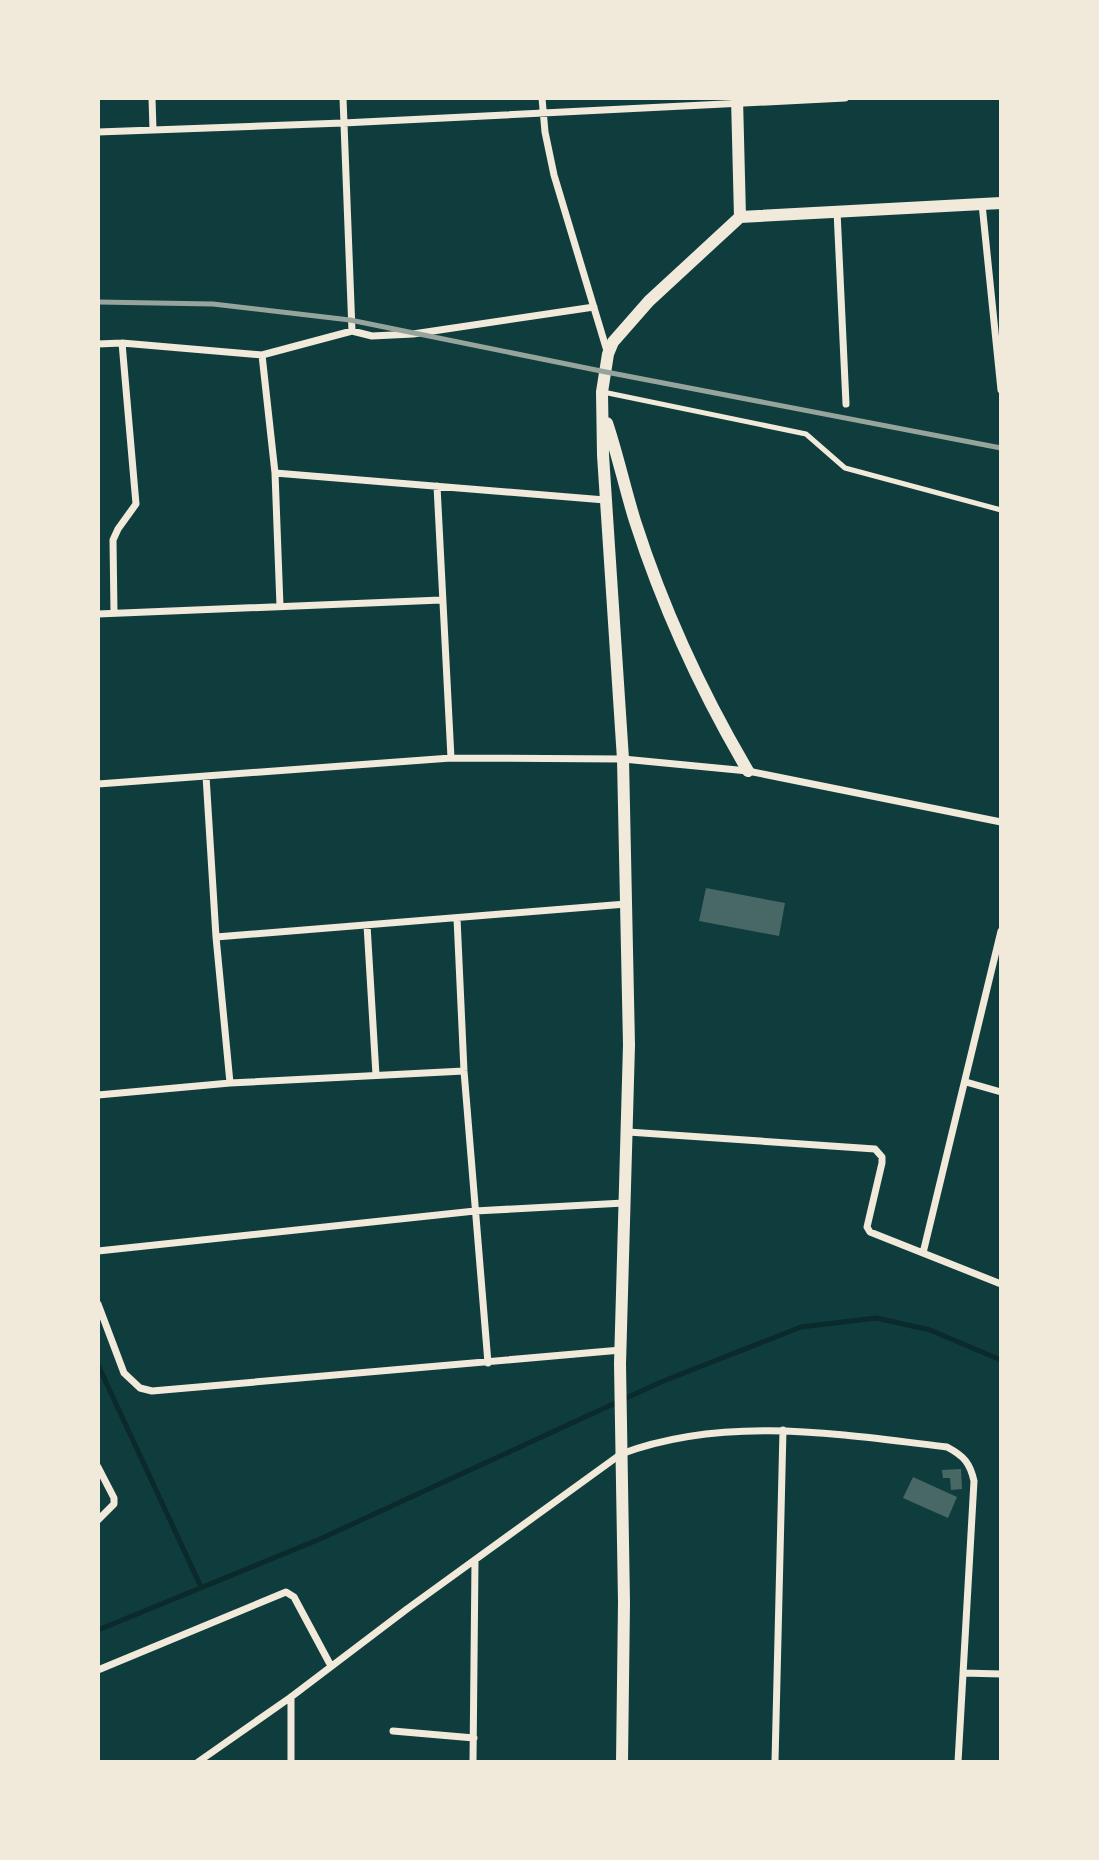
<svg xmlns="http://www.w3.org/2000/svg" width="1099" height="1860" viewBox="0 0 1099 1860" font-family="Karla,sans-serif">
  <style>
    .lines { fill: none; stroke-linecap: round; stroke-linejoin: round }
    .stream { stroke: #0a2a2b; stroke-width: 5 }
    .building { fill: #486865 }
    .service { stroke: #f1e9da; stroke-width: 5 }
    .minor { stroke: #f1e9da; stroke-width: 7 }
    .tertiary { stroke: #f1e9da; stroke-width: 12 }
    .rail { stroke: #97a49c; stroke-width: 5 }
  </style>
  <rect width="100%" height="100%" fill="#0f3d3e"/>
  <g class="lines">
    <path class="stream" d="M98,1365L201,1587
      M98,1630L320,1539L661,1382L801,1327L876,1318L930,1330L1001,1360"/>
  </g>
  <path class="building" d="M706,888L785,903L779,936L699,921Z
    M961,1469L962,1489L951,1490L950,1478H943L942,1470Z
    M913,1477L957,1497L948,1518L903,1498Z"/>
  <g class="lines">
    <path class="service" d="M603,392L806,434L845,468L1001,510"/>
    <path class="minor" d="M152,98L153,130
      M343,98L352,331
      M542,98L545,132L554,175L607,351
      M98,132L343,123L845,98
      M982,204L1001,390
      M837,211L846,404
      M98,344L122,343L262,355L352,331L372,336L413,334L594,307
      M262,355L275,473L280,606
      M275,473L605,500
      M437,486L451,758
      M114,613L113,540L118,529L136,504L122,343
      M98,614L441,600
      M206,776L216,937L230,1083
      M98,784L451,758L623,759L748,771L1001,822
      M457,918L464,1071L488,1363
      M367,925L376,1075
      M216,937L626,904
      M966,1082L1001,1092
      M98,1095L230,1083L464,1071
      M628,1132L875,1149L882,1157V1163L867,1227L870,1232L1001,1284
      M98,1251L475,1211L624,1203
      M923,1253L1001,931
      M98,1304L124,1373L140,1388L152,1391L621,1350
      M98,1467L114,1498V1504L98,1520
      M98,1670L286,1592L294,1597L331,1666
      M963,1673L1001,1674
      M393,1731L474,1738
      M198,1762L291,1697L407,1609L621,1454C725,1415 839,1434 947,1447C964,1456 970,1463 974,1481L958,1762
      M291,1762V1697
      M473,1762L475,1561
      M775,1762L783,1430"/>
    <path class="tertiary" d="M737,98L740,217
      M607,423C618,456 625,489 635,521C663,608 702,693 748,771
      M622,1762L624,1602L620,1364L629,1045L623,759L603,455L602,392L608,354L613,342L649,301L740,217L1001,203"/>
    <path class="rail" d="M98,302L213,304L350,320L606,372L1001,448"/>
  </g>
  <rect width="1099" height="1860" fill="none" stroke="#f1e9da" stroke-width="200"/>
</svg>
